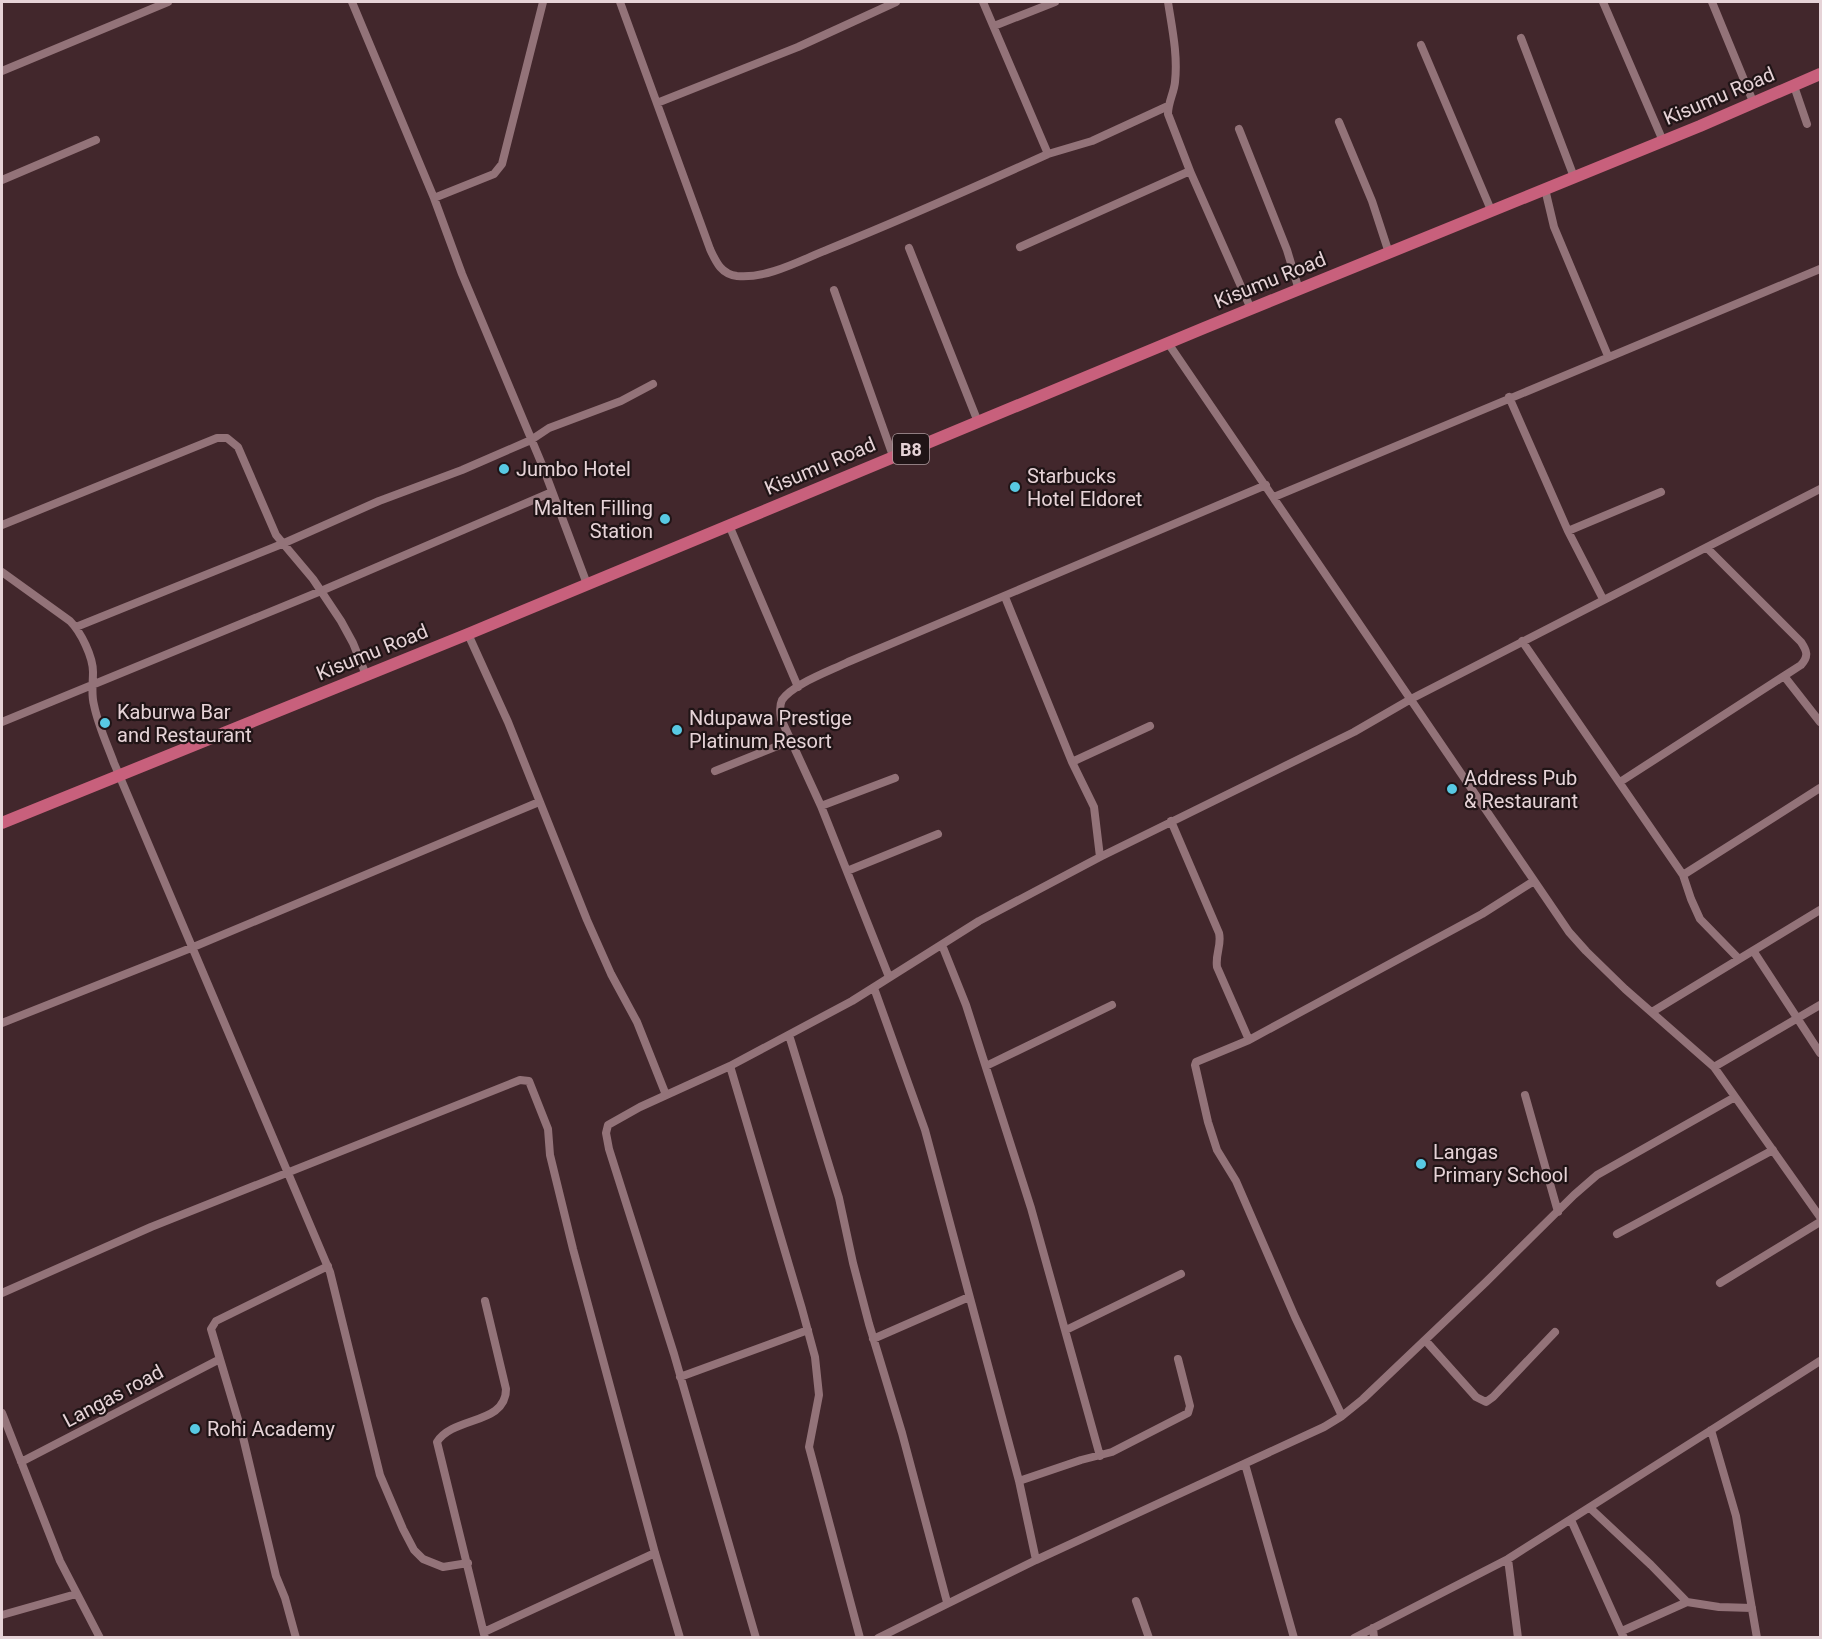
<svg xmlns="http://www.w3.org/2000/svg" width="1822" height="1639" viewBox="0 0 1822 1639" font-family="Roboto,sans-serif">
  <style>
    .lines { fill: none; stroke-linecap: round; stroke-linejoin: round }
    .minor { stroke: #937379; stroke-width: 8 }
    .trunk { stroke: #c8607c; stroke-width: 12 }
    .poi-dot { fill: #58c9e3; stroke: #201416; stroke-width: 2 }
    .labels { text-anchor: middle; dominant-baseline: central; stroke-width: 4.5; stroke-linejoin: round; paint-order: stroke }
    .shield { fill: #201416; stroke: #ab9a9d; stroke-width: 1.5 }
    .shield-label { font-size: 18px; font-weight: bold; fill: #e6d3d7 }
    .street-label { font-size: 20px; fill: #e6d3d7; stroke: #201416 }
    .poi-label { font-size: 20px; fill: #e6d3d7; stroke: #201416; text-anchor: start }
  </style>
  <rect width="100%" height="100%" fill="#42272c"/>
  <g class="lines">
    <path class="minor" d="M352,2L434,198L462,274L543,467L587,584
      M620,2L710,249C716,262 721,274 737,276C768,279 801,260 829,249C903,219 975,187 1048,154
      M983,2L1048,154L1092,141L1168,106
      M1168,2C1172,28 1178,55 1175,82C1174,93 1168,102 1168,114L1190,171L1251,309
      M1603,2L1663,141
      M1712,2L1754,104
      M994,26L1055,2
      M1521,38L1574,177
      M1421,45L1491,210
      M2,71L168,2
      M1794,86L1807,124
      M657,103L798,47L896,2
      M1339,122L1372,201L1389,253
      M1239,129L1287,250L1299,290
      M2,180L96,140
      M1545,189L1554,227L1608,356
      M434,198L494,174L502,164L543,2
      M1020,247L1190,171
      M909,248L978,422
      M834,290L893,456
      M1168,343L1569,932L1586,951L1625,989L1714,1067L1820,1217
      M1509,397L1568,531L1603,599
      M1274,497L1820,269
      M2,525L217,438H227L238,447L276,535L313,579L341,621L353,643L366,675
      M729,525L798,687
      M1568,531L1661,492
      M2,572L70,621C81,632 93,657 93,672C93,684 91,694 94,705C98,725 107,744 114,763L330,1272L380,1475L403,1529L414,1550L423,1559L443,1567L468,1563
      M1005,597L1072,762L1094,807L1100,857
      M76,627L282,544L379,501L462,470L531,440L549,428L621,401L653,384
      M468,634L508,722L587,920L611,974L637,1022L666,1095
      M1522,641L1683,875L1691,899L1700,919L1739,959
      M1784,676L1820,722
      M2,722L321,591L552,492
      M1072,762L1150,726
      M715,771L790,741
      M1620,782L1801,665C1809,656 1807,651 1801,642L1707,548
      M821,806L895,778
      M1171,821L1219,933C1222,945 1215,954 1217,967L1249,1040
      M847,871L938,834
      M1683,875L1820,788
      M942,945L966,1005L1031,1208L1100,1456
      M1754,952L1820,1053
      M889,977L821,806L781,719C780,713 779,706 782,700C793,684 830,671 848,662L1266,485
      M874,988L925,1130L1019,1481L1036,1560
      M1652,1012L1820,910
      M2,1023L191,948L539,802
      M789,1035L839,1198L853,1263L869,1324L902,1433L947,1602
      M730,1066L802,1309L815,1357L819,1395L809,1447L860,1638
      M986,1066L1112,1005
      M1714,1067L1820,1005
      M1525,1095L1558,1212
      M1617,1234L1773,1150
      M1720,1283L1820,1222
      M2,1293L151,1227L520,1080L529,1081L548,1129L550,1155L573,1249L655,1553L680,1638
      M1066,1330L1181,1274
      M873,1339L969,1297
      M1425,1340L1476,1397L1486,1402L1493,1397L1555,1332
      M680,1377L808,1330
      M2,1413L60,1561L100,1638
      M1342,1416L1295,1317L1236,1181L1217,1150L1208,1122L1195,1065L1196,1062L1249,1040L1482,914L1534,881
      M1711,1430L1736,1516L1757,1638
      M21,1462L220,1359
      M1245,1464L1294,1638
      M1019,1481L1081,1460L1112,1452L1188,1413L1190,1406L1178,1359
      M1590,1508L1651,1565L1687,1602
      M1571,1520L1624,1638
      M1508,1559L1518,1638
      M1136,1601L1149,1638
      M2,1615L76,1594
      M1373,1628L1374,1638
      M1622,1631L1687,1602L1719,1607L1752,1608
      M484,1632L655,1553
      M296,1638L285,1598L276,1576L242,1433L211,1329L216,1321L328,1266
      M485,1638L437,1442C453,1416 506,1425 506,1389L485,1301
      M756,1638L674,1354L609,1149L606,1133L608,1125L640,1107L730,1066L852,1001L979,921L1100,857L1354,732L1411,699L1820,489
      M878,1638L1036,1560L1324,1427L1342,1416L1363,1399L1486,1282L1574,1195L1597,1175L1735,1097
      M1354,1638L1508,1559L1820,1361"/>
    <path class="trunk" d="M2,823L468,634L1204,328L1700,126L1820,74"/>
  </g>
  <g class="poi-dot">
    <circle cx="504" cy="469" r="6"/>
    <circle cx="1015" cy="487" r="6"/>
    <circle cx="665" cy="519" r="6"/>
    <circle cx="105" cy="723" r="6"/>
    <circle cx="677" cy="730" r="6"/>
    <circle cx="1452" cy="789" r="6"/>
    <circle cx="1421" cy="1164" r="6"/>
    <circle cx="195" cy="1429" r="6"/>
  </g>
  <g class="labels">
    <rect class="shield" x="893" y="434" width="36" height="30" rx="4.5"/>
    <g class="shield-label">
      <text x="911" y="449">B8</text>
    </g>
    <g class="street-label">
      <text transform="translate(1719 96) rotate(-23)">Kisumu Road</text>
      <text transform="translate(1270 280) rotate(-22)">Kisumu Road</text>
      <text transform="translate(820 466) rotate(-23)">Kisumu Road</text>
      <text transform="translate(372 652) rotate(-22)">Kisumu Road</text>
      <text transform="translate(113 1396) rotate(-28)">Langas road</text>
    </g>
    <g class="poi-label">
      <text x="516" y="469">Jumbo Hotel</text>
      <text x="1027" y="476">Starbucks<tspan x="1027" dy="23">Hotel Eldoret</tspan></text>
      <text x="653" y="508" text-anchor="end">Malten Filling<tspan x="653" dy="23">Station</tspan></text>
      <text x="117" y="712">Kaburwa Bar<tspan x="117" dy="23">and Restaurant</tspan></text>
      <text x="689" y="718">Ndupawa Prestige<tspan x="689" dy="23">Platinum Resort</tspan></text>
      <text x="1464" y="778">Address Pub<tspan x="1464" dy="23">&amp; Restaurant</tspan></text>
      <text x="1433" y="1152">Langas<tspan x="1433" dy="23">Primary School</tspan></text>
      <text x="207" y="1429">Rohi Academy</text>
    </g>
  </g>
  <rect width="1822" height="1639" fill="none" stroke="#e6d3d7" stroke-width="6"/>
</svg>
